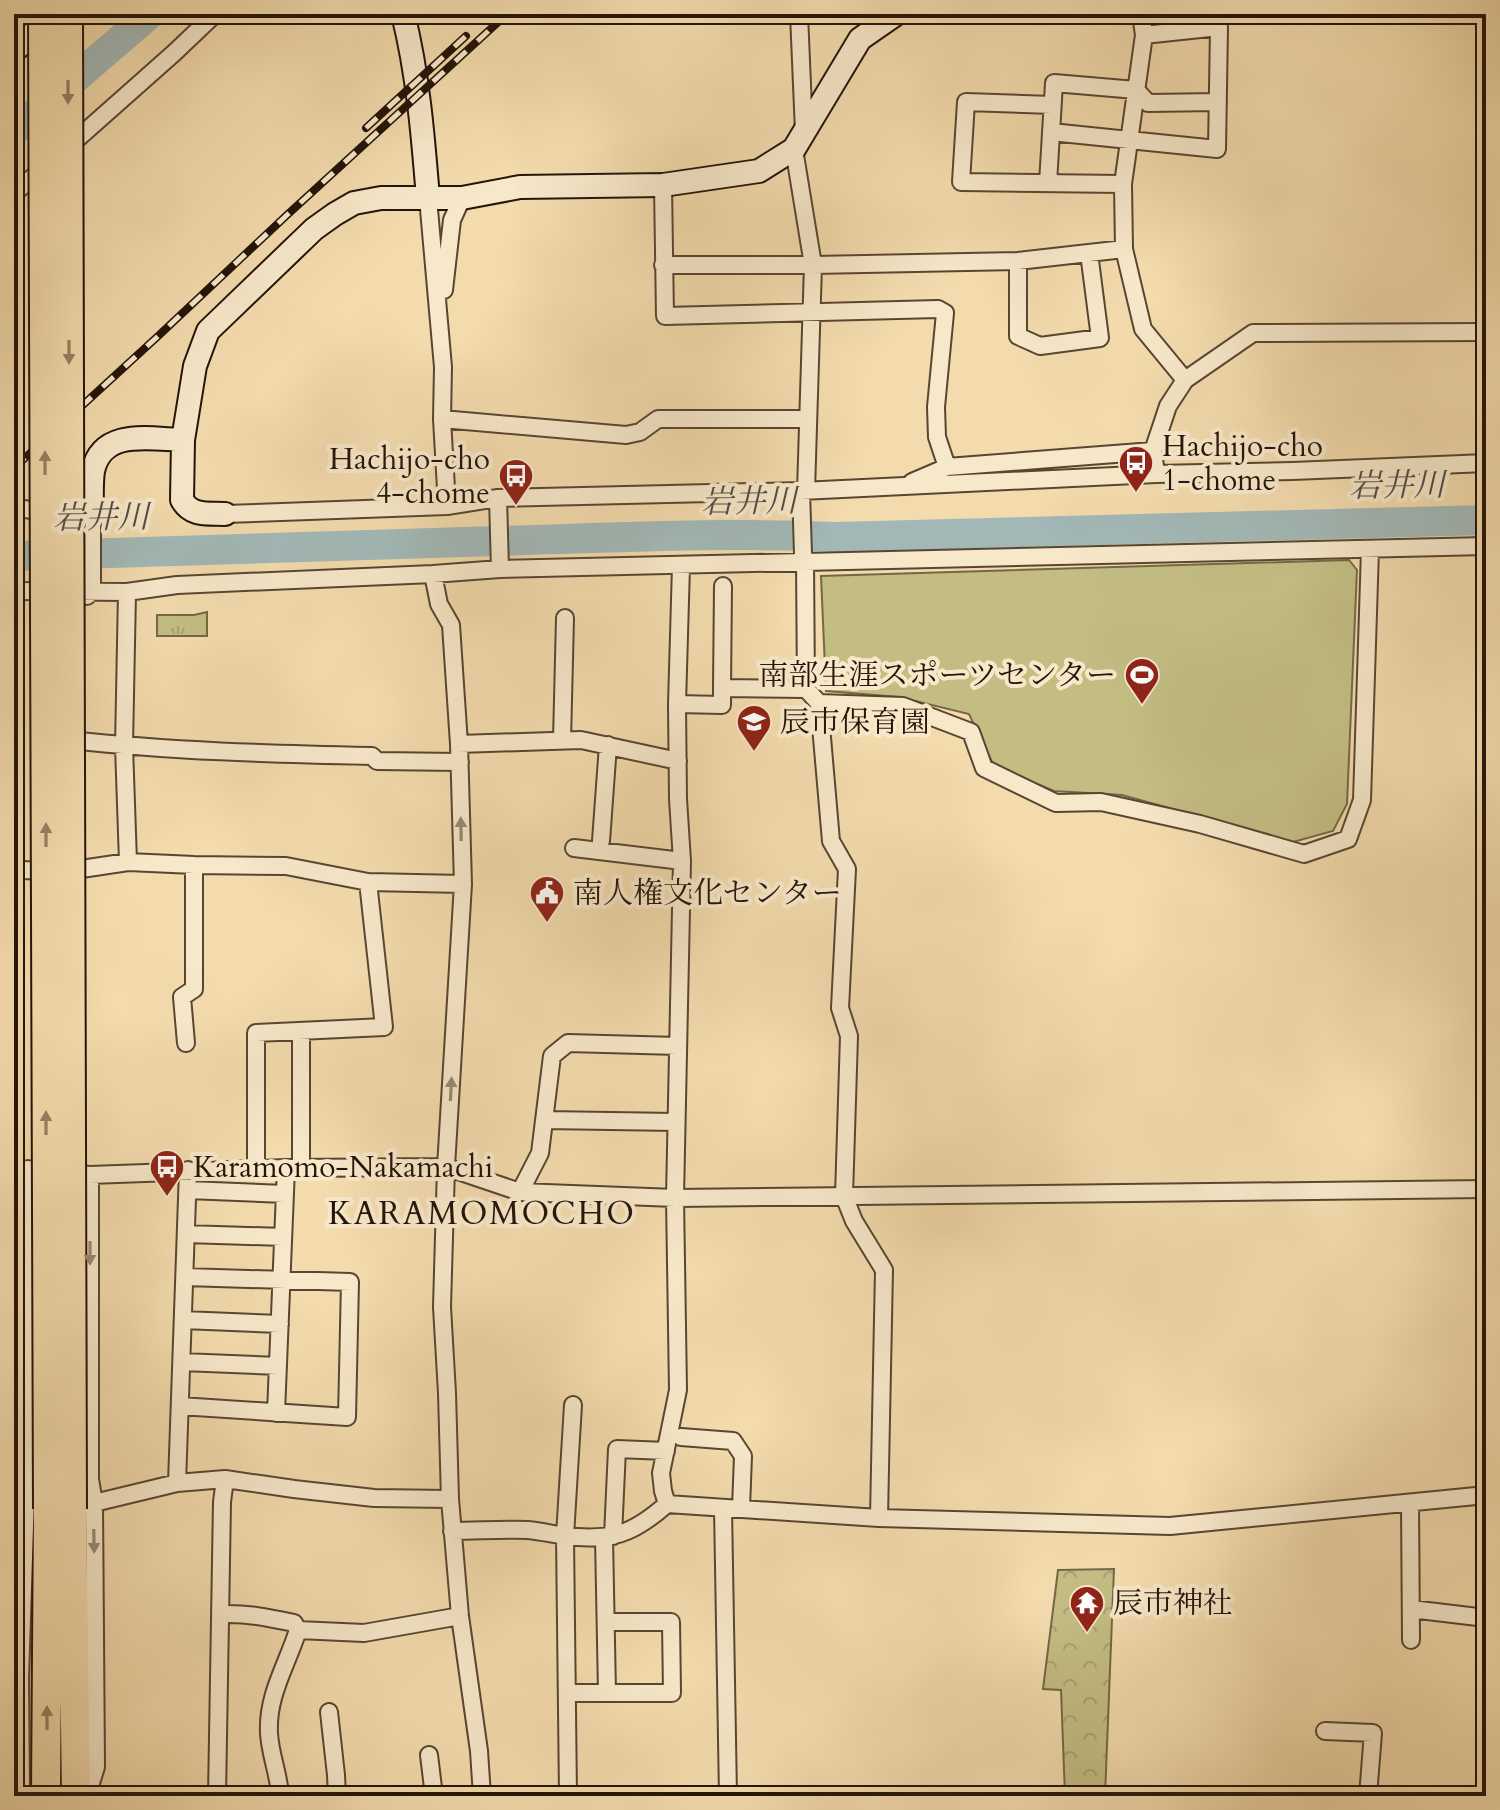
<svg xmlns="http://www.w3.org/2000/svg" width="1500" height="1810" viewBox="0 0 1500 1810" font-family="Cardo,'Noto Serif JP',serif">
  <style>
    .grass { fill: url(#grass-tufts); stroke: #746846; stroke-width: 2 }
    .forest { fill: url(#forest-crowns); stroke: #746846; stroke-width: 2 }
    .pitch { fill: #c3bd84; stroke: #746846; stroke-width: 2 }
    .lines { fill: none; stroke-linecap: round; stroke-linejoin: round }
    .river { stroke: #a2b8b7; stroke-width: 30 }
    .street-casing { stroke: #584632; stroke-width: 20 }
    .secondary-casing { stroke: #241409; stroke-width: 26 }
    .highway-casing { stroke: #241409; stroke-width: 32 }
    .street { stroke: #f7e8ca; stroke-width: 16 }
    .secondary { stroke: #f7e8ca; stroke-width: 22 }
    .highway { stroke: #f3dbad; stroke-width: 28 }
    .rail-casing { stroke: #241409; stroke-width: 8 }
    .rail { stroke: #f7e8ca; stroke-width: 5; stroke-dasharray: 15; stroke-linecap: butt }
    .highway-bridge-casing { stroke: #241409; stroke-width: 32; stroke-linecap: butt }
    .highway-bridge { stroke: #f3dbad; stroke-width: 28 }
    .oneway { fill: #968163 }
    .oneway2 { fill: #988973 }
    .labels { text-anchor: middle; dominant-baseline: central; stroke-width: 8; stroke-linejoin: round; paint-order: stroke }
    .poi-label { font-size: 30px; fill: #241409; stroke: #f7e8ca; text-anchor: start }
    .water-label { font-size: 32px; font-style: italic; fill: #504d46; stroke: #f7e8ca }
    .neighbourhood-label { font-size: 32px; letter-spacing: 2px; fill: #241409; stroke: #f7e8ca }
  </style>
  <defs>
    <pattern id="grass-tufts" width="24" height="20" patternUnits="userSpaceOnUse" patternTransform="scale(2)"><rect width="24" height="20" fill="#c3bd84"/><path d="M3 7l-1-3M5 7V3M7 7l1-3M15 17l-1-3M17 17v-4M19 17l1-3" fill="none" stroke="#a7a271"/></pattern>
    <pattern id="forest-crowns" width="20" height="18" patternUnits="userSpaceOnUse" patternTransform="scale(2)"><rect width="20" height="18" fill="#c3bd84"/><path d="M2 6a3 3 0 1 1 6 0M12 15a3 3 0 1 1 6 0" fill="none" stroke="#a7a271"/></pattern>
  </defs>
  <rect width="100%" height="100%" fill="#f3dbad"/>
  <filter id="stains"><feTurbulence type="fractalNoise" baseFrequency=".0025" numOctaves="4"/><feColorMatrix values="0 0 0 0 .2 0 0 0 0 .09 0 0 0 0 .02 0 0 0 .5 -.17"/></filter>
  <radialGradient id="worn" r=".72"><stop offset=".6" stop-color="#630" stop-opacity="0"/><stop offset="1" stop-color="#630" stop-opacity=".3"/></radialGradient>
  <path class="grass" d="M207,612V636H157V615H194Z"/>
  <path class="forest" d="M1114,1569L1105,1796H1065L1061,1690L1043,1689L1058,1570Z"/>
  <path class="pitch" d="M1349,560L1357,570L1347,804L1333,831L1293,842L1122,795L1054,791L994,766L969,714L899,697L826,691L821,576Z"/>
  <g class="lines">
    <path class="river" d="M14,131L150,14
      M14,556C175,552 336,547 498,541C609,538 725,532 836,537L1486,520"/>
    <defs>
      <path id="street" d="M799,14L804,132
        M1141,14L1144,35L1123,184L1124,249L1143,329L1185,380
        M1052,105L966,102L961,182L1123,184
        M1051,132L1217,149L1219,27L1144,35
        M68,147L174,53L215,14
        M794,149L813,265L806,491
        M1048,183L1054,83L1136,90L1148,103L1218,102
        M663,185L665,316L938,309L945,313L936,407L937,437L947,467
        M14,193L44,168
        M428,198L443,367L442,419L447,506
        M1018,261V336L1040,346L1100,338L1089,253
        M663,265H813L1018,261L1124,249
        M444,290L452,220L462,198
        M442,419L626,435L640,432L658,419H807
        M1156,474L1153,451L1168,406L1185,380L1253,333L1486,332
        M912,482L947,467L1153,451
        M801,491L803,554L805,561L806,689L819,703L831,841L847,869L840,1008L849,1036L844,1196L854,1221L884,1270L879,1518
        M498,498L500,569
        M14,507L52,514
        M225,514L447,506L498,498L801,491L1156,474L1293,471L1486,463
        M83,515H92V591L87,596
        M433,574L439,604L451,625L459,744L463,884L446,1167L442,1307L447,1393L450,1499L460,1616L479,1751L482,1796
        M14,591L127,592L177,585L433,574L500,569L1486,546
        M127,592L124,746L128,862
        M722,688L723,586
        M819,703L903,706L971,732L984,768L1056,803L1101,802L1200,824L1304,854L1348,839L1362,800L1370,550
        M677,704L722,705V688L806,689
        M70,740C170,751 271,754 372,756L377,761L460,762
        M562,740L565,618
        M459,744L581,740L678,761
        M601,841L608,745
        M574,848L682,861
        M14,870L68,871L128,862L194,865L286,866L368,882L463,884
        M301,1031V1168
        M186,1043L182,997L194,989V865
        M545,1120L676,1122
        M14,1169L90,1175L286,1168L446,1167L520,1192L675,1198L1486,1189
        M256,1169V1033L384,1027L368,882
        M188,1190L285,1194
        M520,1192L540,1153L552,1056L568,1043L678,1046
        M186,1234L283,1237
        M183,1320L280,1324
        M182,1362L278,1366
        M180,1406L347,1417L350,1282L185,1277
        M276,1413L286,1168
        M681,1437L733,1441L743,1456L741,1508
        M177,1483L188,1170
        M94,1503L177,1483L225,1479L294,1489L374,1498L450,1499
        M1410,1503L1411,1640
        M667,1504L663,1491L661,1473L678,1390L675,1198L682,861L678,799L677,704L681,566
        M723,1508L728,1796
        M452,1531C477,1531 503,1529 528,1530C540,1531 552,1534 565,1536C611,1541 632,1535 667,1504L879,1518L1170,1526L1486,1495
        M613,1536L617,1449L666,1451
        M604,1538L607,1693
        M1411,1609L1486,1618
        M222,1614C247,1613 270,1618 294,1623L298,1630
        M567,1693H672L671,1622H606
        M329,1712L336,1775L337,1796
        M1325,1731L1373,1733L1368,1796
        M429,1755L434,1796
        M21,1796L20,1678L29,1405L28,1169
        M87,1796L96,1767L94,1503L90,1479V1175
        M217,1796L222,1502L225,1479
        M280,1796C279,1774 270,1755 269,1733C267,1695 287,1665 298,1630L364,1633L460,1616
        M568,1796L565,1536L573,1405"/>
      <path id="secondary" d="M14,51L51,17
        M428,198H462L520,187L663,185L759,171L794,149L860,39L896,14
        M225,514C208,513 192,517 182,500L183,440L195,366L208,331L314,229L335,214L354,203L381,198H428C423,136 418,74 403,14
        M92,515C92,501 91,485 93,471C102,428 150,439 183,440"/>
      <path id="highway" d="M72,1509L76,1796
        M46,1796L48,1509"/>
    </defs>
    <use href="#street" class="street-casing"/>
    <use href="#secondary" class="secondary-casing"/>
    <use href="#highway" class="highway-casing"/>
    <use href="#street" class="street"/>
    <use href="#secondary" class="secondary"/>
    <use href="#highway" class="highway"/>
    <defs>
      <path id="rail" d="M366,128L466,36
        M14,468L156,338L287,215L507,14"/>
    </defs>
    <use href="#rail" class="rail-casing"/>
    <use href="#rail" class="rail"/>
    <defs>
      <path id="highway-bridge" d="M43,14L48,1509
        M68,14L72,1509"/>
    </defs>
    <use href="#highway-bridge" class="highway-bridge-casing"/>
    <use href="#highway-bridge" class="highway-bridge"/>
  </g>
  <defs><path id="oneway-solid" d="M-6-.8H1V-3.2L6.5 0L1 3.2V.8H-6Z" transform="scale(2)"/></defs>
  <g class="oneway">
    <use href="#oneway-solid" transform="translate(68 92) rotate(90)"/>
    <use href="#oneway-solid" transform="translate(69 352) rotate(90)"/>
    <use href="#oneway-solid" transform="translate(45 463) rotate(-90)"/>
    <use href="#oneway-solid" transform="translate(46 835) rotate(-90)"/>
    <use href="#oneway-solid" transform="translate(46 1123) rotate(-90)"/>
    <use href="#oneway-solid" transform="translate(47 1718) rotate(-90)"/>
  </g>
  <g class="oneway2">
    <use href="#oneway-solid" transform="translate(461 829) rotate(-91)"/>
    <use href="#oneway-solid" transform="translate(451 1089) rotate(-87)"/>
    <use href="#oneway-solid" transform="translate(90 1253) rotate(90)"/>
    <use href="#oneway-solid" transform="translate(94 1541) rotate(89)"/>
  </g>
  <defs>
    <symbol id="bus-pin" viewBox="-11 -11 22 30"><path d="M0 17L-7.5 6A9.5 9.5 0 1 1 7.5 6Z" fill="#8f2418" stroke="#f7e8ca"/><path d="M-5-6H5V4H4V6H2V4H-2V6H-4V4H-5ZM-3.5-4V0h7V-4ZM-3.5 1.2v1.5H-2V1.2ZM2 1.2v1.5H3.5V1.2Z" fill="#fff"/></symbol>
    <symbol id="stadium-pin" viewBox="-11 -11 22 30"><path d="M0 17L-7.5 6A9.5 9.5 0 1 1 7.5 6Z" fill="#8f2418" stroke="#f7e8ca"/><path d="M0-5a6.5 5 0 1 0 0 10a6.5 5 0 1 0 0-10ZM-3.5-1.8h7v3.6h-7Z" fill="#fff"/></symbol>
    <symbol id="school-pin" viewBox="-11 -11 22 30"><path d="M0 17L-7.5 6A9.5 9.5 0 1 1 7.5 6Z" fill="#8f2418" stroke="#f7e8ca"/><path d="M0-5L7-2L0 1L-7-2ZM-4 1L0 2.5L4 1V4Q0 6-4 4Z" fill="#fff"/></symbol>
    <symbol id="civic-pin" viewBox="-11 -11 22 30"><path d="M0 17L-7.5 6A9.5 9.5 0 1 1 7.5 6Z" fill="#8f2418" stroke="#f7e8ca"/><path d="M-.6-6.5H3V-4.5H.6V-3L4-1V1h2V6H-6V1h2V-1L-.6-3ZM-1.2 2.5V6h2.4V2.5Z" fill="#fff"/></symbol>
    <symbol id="temple-pin" viewBox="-11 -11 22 30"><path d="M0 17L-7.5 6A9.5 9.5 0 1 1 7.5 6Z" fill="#8f2418" stroke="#f7e8ca"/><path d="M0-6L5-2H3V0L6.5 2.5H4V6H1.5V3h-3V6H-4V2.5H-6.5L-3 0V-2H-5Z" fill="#fff"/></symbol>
  </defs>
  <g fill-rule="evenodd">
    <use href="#bus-pin" x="1116" y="443" width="40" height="54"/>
    <use href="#bus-pin" x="496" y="456" width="40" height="54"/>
    <use href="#stadium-pin" x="1122" y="655" width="40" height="54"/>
    <use href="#school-pin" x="734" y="702" width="40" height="54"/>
    <use href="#civic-pin" x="527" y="873" width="40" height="54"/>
    <use href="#bus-pin" x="147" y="1147" width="40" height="54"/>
    <use href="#temple-pin" x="1067" y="1583" width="40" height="54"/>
  </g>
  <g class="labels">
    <g class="poi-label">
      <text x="1162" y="446">Hachijo-cho<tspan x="1162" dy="34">1-chome</tspan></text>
      <text x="490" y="459" text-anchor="end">Hachijo-cho<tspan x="490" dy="34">4-chome</tspan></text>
      <text x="1116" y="675" text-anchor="end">南部生涯スポーツセンター</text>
      <text x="780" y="722">辰市保育園</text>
      <text x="573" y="893">南人権文化センター</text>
      <text x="193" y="1167">Karamomo-Nakamachi</text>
      <text x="1113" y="1603">辰市神社</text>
    </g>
    <g class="water-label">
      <text transform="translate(1397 486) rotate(-1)">岩井川</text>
      <text transform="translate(749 502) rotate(-1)">岩井川</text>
      <text transform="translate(101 518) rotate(-1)">岩井川</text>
    </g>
    <g class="neighbourhood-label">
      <text x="482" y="1214">KARAMOMOCHO</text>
    </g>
  </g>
  <rect width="1500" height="1810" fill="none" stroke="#f3dbad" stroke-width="48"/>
  <rect x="16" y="16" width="1468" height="1778" fill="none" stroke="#241409" stroke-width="4"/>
  <rect x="24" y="24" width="1452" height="1762" fill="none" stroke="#241409" stroke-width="2"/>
  <rect width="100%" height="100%" filter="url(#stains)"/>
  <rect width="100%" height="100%" fill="url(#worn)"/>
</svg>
